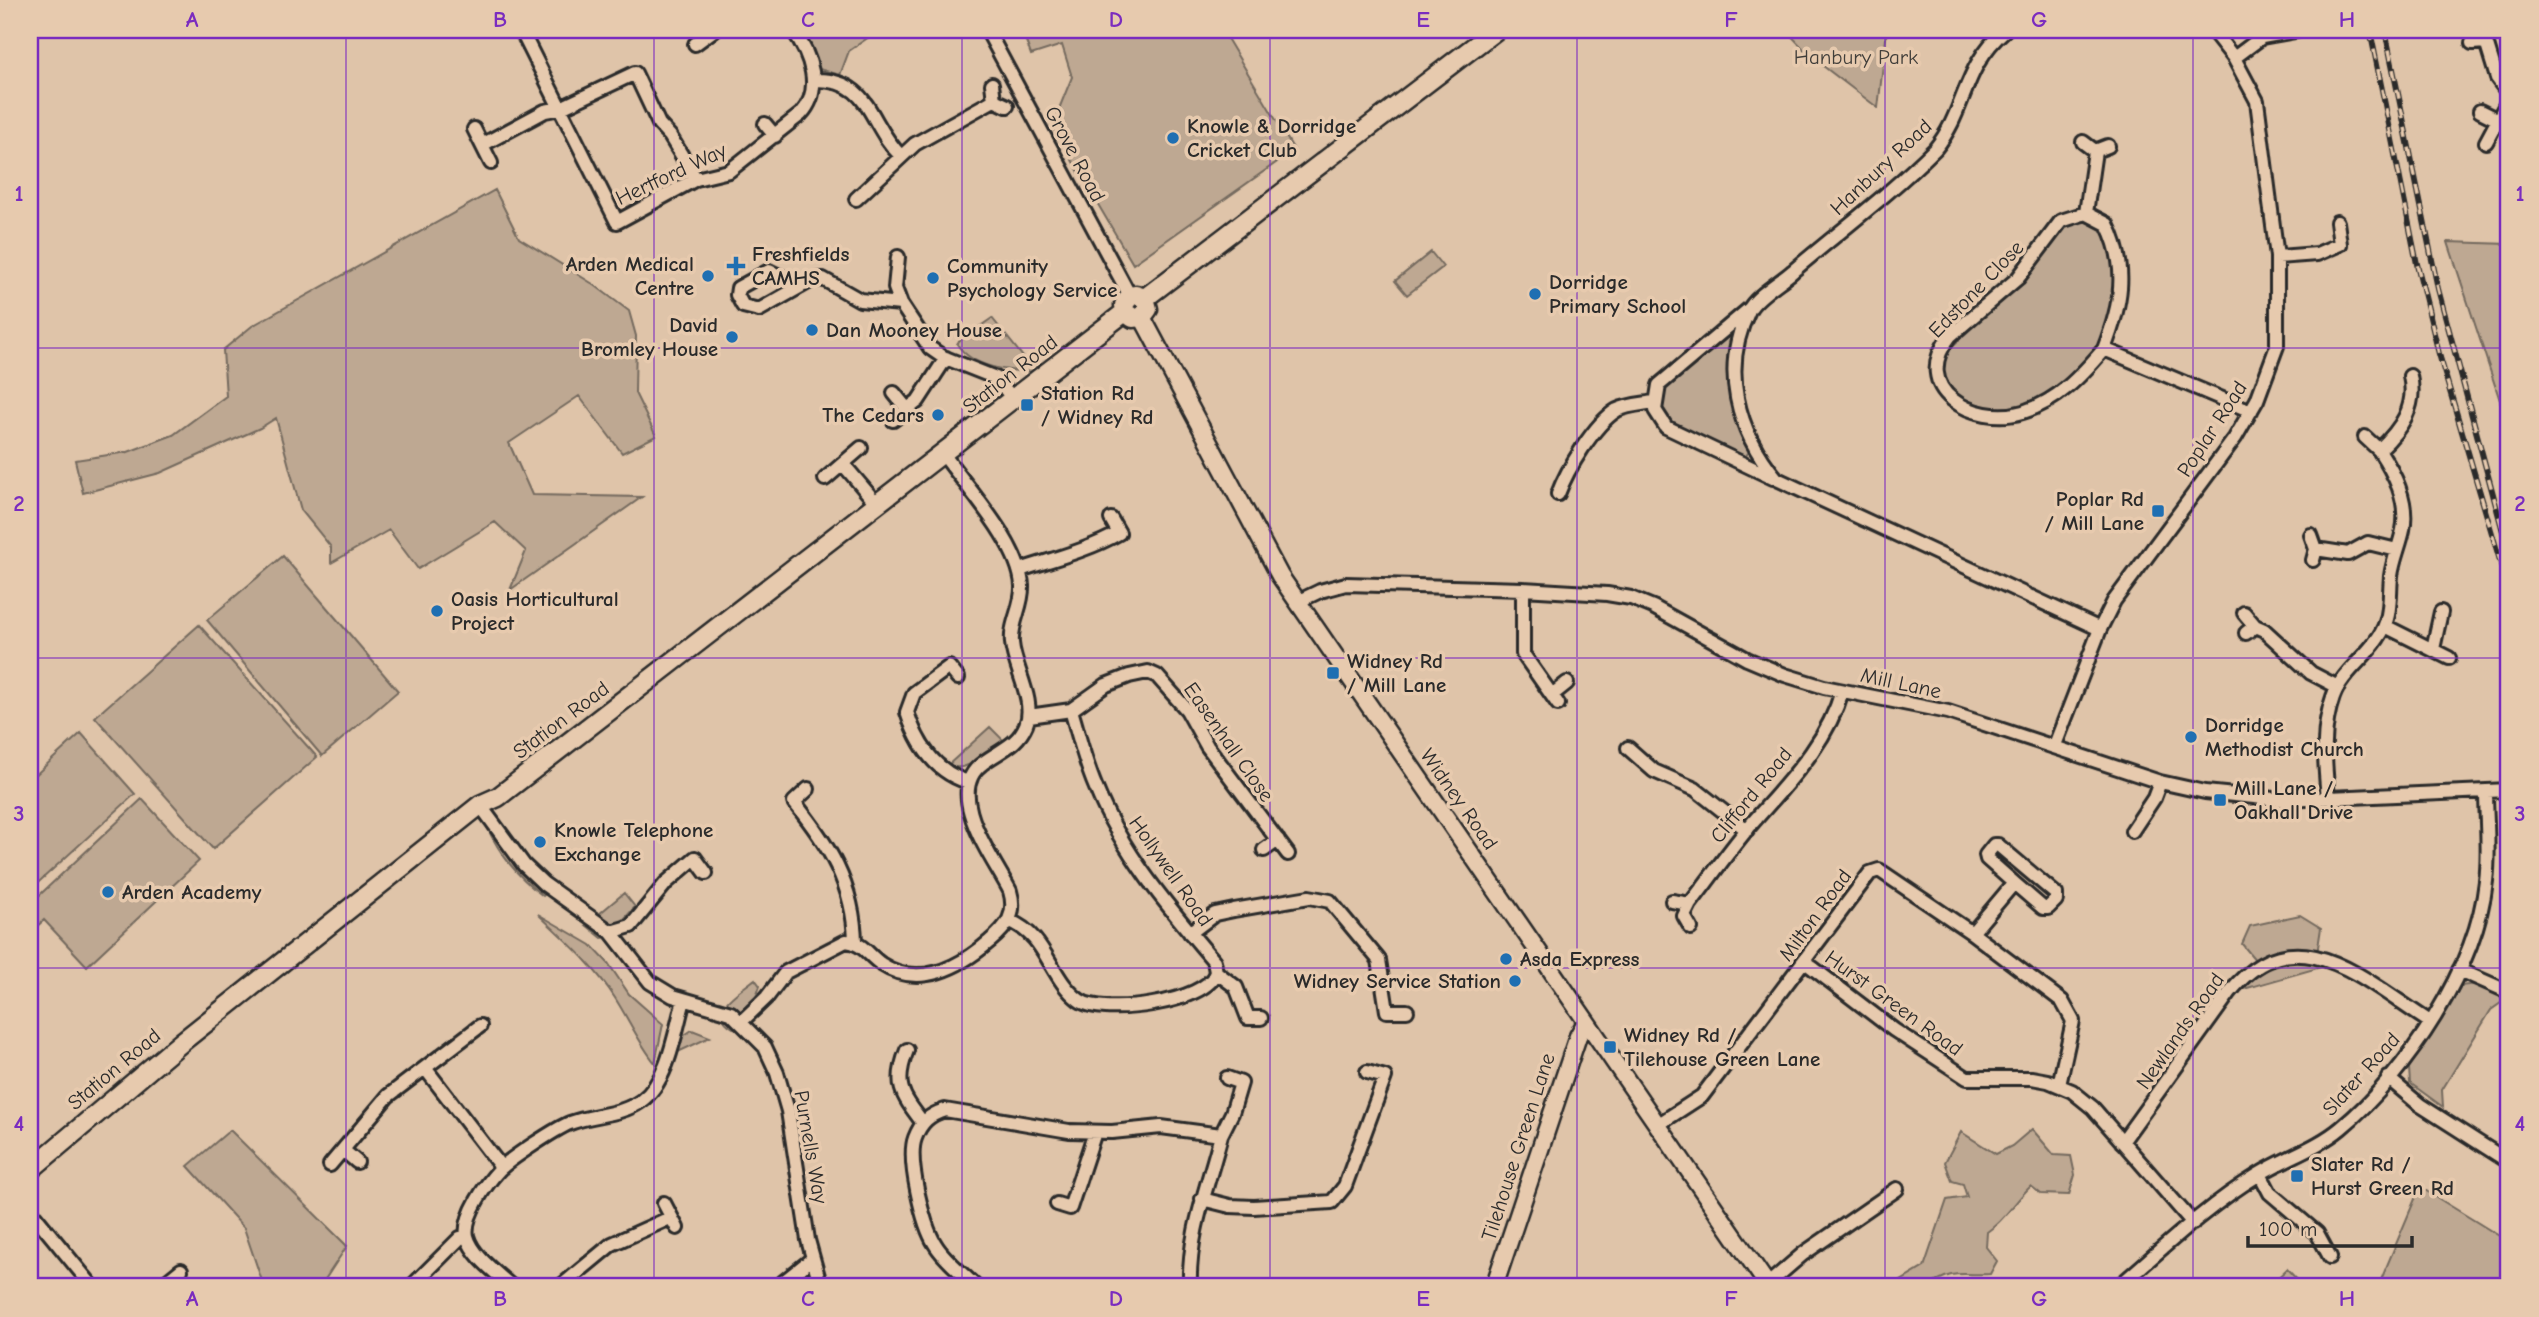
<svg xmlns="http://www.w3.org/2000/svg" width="2539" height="1317" viewBox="0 0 2539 1317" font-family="'Comic Neue',sans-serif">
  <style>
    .green { fill: #bea892; stroke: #746a5e; stroke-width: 2 }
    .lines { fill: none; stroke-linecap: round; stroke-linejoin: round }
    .minor-casing { stroke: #2b2b2b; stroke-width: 18 }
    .tertiary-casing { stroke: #2b2b2b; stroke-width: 21 }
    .secondary-casing { stroke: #2b2b2b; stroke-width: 23 }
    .minor { stroke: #e7caae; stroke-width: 12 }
    .tertiary { stroke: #e7caae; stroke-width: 16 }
    .secondary { stroke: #e7caae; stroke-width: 18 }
    .rail-casing { stroke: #2b2b2b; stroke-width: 6 }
    .rail { stroke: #e7caae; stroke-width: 3.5; stroke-dasharray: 10; stroke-linecap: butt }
    .grid { fill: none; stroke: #7b2cbf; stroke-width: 2; stroke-opacity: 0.55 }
    .poi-dot { fill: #1f6fb2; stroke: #e7caae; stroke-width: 2.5 }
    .labels { text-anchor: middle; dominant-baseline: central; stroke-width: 7; stroke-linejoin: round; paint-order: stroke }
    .park-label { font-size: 21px; fill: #413e3a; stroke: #e7caae }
    .poi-label { font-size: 21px; font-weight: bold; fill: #2b2b2b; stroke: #e7caae; text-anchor: start }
    .street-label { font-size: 21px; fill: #2b2b2b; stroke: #e7caae }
    .neatline { fill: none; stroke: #7b2cbf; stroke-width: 2.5 }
    .grid-label { font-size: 23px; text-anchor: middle; font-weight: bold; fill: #7b2cbf }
  </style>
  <rect width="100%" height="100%" fill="#dfc4a9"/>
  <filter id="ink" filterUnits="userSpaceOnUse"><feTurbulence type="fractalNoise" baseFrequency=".0143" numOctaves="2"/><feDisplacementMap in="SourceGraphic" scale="14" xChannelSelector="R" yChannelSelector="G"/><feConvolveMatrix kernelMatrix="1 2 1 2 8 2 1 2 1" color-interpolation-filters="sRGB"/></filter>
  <g filter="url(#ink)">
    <path class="green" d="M799,30H879L849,51L840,75L819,69L811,46Z
      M1022,30H1222L1294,150L1133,264L1052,126L1072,77L1062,45L1031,55Z
      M1786,30H1887L1878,108L1810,56Z
      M495,190L519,238L593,284L629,311L636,336L635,393L656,436L622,453L579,396L509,443L532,495L642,497L510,590L526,551L495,522L418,569L389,530L331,563V547L301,510L276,418L260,428L160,473L83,493L75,460L128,452L173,435L226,396L223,350L252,326Z
      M2085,219C2101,225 2105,234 2111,250C2135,316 2083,387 2021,406C2008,410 1992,412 1979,408C1968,405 1956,395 1946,389L1943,374L1945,353L2029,274L2061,227Z
      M2448,242L2509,244V428Z
      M1431,252L1443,267L1407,295L1395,281Z
      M992,318L1035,372C1008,371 972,368 957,344L959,341Z
      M1726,334L1734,338L1732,402L1750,451L1744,458L1670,425L1659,410L1661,389Z
      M283,556L398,691L322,756L207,620Z
      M199,625L317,757L213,849L95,717Z
      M990,727L1003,740C987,751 967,775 948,765Z
      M81,733L135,794L30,890V780Z
      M142,799L199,861L87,966L44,920L34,929L30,924V904Z
      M489,818L552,887L543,896C517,876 500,855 486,825Z
      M624,893L635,907L608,937L602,938L586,925Z
      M538,914L591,945L608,963L629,994L663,1024L655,1063C639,1043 629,1020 615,998C595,966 565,940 538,914Z
      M2300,915L2321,928L2316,960L2325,966L2240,990L2261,967L2242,944L2250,926Z
      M755,979L760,986C754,1002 749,1021 733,1028C704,1011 739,992 755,979Z
      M2477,984L2508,998L2491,1010L2442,1090L2443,1107L2410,1083L2409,1068L2460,986Z
      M692,1030L710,1037L676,1053L680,1038Z
      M2032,1129L2054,1155L2071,1156L2075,1175L2069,1195L2041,1194L2031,1186C2015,1201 2005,1220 1987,1232L1986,1247L1997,1261L1990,1274C1966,1276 1949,1268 1930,1287H1891L1924,1267L1947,1200L1967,1197L1963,1184L1952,1181L1945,1162L1961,1132L1996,1154L2012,1146Z
      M230,1130L347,1246L320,1287H264L244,1228L188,1166Z
      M2420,1187L2509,1242V1287H2378Z
      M2287,1269L2304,1287H2268Z"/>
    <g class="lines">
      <defs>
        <path id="minor" d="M521,30L617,222L696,179L729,171L801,114C824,89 810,54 793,30
          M987,30L1130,296
          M2005,30C1962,67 1967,110 1935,149C1891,193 1840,231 1793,271C1781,282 1756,296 1749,310C1720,369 1737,431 1777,479L2100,629
          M2472,43L2486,42L2497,78L2509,94
          M695,44L714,30
          M2234,58L2262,37L2301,30
          M813,80C872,78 867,123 901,156
          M992,84L994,100L1007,106
          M2480,111L2496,119
          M765,124L775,136
          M474,129L491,163
          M2083,142L2095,151L2108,146
          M2486,142L2509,99
          M482,145L545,111L561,108L635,73L659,124L670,136L696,179
          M856,199L915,144L994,100
          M2086,213L2095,151
          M898,257L895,288L901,304
          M2277,257L2317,254L2340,244L2337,222
          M800,286L769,271L738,288L737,295L743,306L759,310L812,280L823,279L860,300L901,304
          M901,304L930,348L943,357L996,378L1014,400
          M1749,309L1659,385L1655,410L1666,427L1773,478
          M2104,349C2121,305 2129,268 2107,224L2086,213L2061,221L2018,278L1950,336C1908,389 1974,427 2023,412C2058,401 2081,376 2104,349L2251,411
          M894,393L907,409
          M893,420L918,401L946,358
          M2365,437L2379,450
          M843,464L877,504
          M825,479L861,448
          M1558,494C1567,470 1594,424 1617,410C1627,405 1643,404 1654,402
          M2311,535L2316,549L2313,560
          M2316,549L2348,554L2368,543L2397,550
          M1020,570C1053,559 1089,550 1119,533L1111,519
          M1523,589V654L1558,704
          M1297,602L1320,591L1346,584L1523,589L1607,594L1631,598L1653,607L1747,659L1785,675L1824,687L1948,712L2160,782L2205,792L2284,800L2509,790
          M2244,613L2255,626
          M2385,626L2449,658
          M2246,633L2255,626L2264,630L2311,673L2338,687
          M2433,649L2441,612
          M958,678L949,667L914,693L907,712C917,744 935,772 968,782
          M1552,695L1567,683
          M1071,710L1106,685L1129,676L1148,672L1157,676L1187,710L1207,746L1288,854
          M1029,716L1071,710C1079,736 1085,763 1096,788C1122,853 1169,908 1214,961L1216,972L1236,987L1248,1018H1261
          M2055,745L2100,629L2114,601L2235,438L2257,400L2277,346V257L2257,101L2234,58L2212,30
          M1628,748L1654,771L1695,789L1747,830
          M808,789L794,802C828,844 854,884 855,942
          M2328,798C2325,764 2321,730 2333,697C2341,674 2365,658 2378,638C2392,619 2389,598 2391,576C2393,560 2400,545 2403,530C2409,501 2394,473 2379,450C2401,429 2417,407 2410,376
          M480,805L524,865L544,884L611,932L650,982L673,996L731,1013L765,1047L777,1073L788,1111L808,1240L821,1287
          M2132,831L2154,798L2160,782
          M1264,850L1278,840
          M1672,901L1690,904C1710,878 1728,852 1749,827C1785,785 1827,745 1842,691
          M1690,904L1684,916L1691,928
          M1010,921C1047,936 1049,977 1079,1000C1101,1017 1208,1003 1216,972
          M611,932L631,926L666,883L695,858L706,873
          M1190,933L1215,914L1234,910L1309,897L1330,901L1379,960L1387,1011H1407
          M1972,933L2014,883L1987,859L1986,855L1994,845H1998L2056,894V900L2048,908H2043L2014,883
          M1805,962L1894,1030L1967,1078H2032L2048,1081L2072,1091L2093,1108L2193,1223
          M2459,970L2509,992
          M742,1021L767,997L786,972L846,941C863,943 868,955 881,964C919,989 960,967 990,941C1007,927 1017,914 1010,891C994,859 942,792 983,763C1000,750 1017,746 1026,725C1036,701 1014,668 1012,643C1010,623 1023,606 1022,586C1020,545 968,489 944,455
          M907,1050C893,1085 902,1095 923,1123
          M425,1068L501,1167
          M2388,1078L2420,1105L2509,1162
          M1659,1124L1702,1096L1870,873L1879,870L1972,933L2062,1001L2073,1021L2059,1085
          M1221,1135L1232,1113L1241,1083L1227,1078
          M2122,1142L2230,992C2295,911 2365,981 2430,1022
          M343,1150L357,1162
          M330,1165L388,1096L480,1026
          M2260,1174L2270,1193L2317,1233L2330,1257
          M1202,1199L1230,1206L1254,1207L1332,1202L1345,1186L1385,1077L1367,1072
          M664,1203L677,1228
          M1057,1204L1070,1208L1095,1132
          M30,1210L93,1287
          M1767,1285L1803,1254L1897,1189
          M160,1287L181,1270
          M411,1287L460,1238L467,1236
          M512,1287C498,1274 472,1256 467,1236C463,1216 487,1183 499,1170C508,1160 557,1128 570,1123C593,1114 620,1116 641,1101C669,1081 675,1031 684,1000
          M560,1287L612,1244L670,1218
          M777,1287L812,1259
          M976,1287C963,1273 945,1261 935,1244C923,1226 907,1159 915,1138C921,1122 929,1115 945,1110L1069,1131L1112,1132L1161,1127L1221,1135C1208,1187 1188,1233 1190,1287
          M2118,1287C2163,1248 2207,1206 2258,1175C2285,1158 2317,1148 2341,1128C2407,1073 2477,967 2486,881C2490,851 2486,820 2486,791"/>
        <path id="tertiary" d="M1142,317L1280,576L1769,1287
          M1494,1287L1578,1036L1586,1022"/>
        <path id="secondary" d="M1145,298L1496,30
          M1125,312L1133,318L1142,317L1148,309L1145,298
          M1125,312L1124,305L1130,296L1136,295L1145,298
          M30,1170L183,1041L480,805L498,797L1125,312"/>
      </defs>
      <use href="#minor" class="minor-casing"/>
      <use href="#tertiary" class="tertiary-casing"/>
      <use href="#secondary" class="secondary-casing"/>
      <use href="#minor" class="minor"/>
      <use href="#tertiary" class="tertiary"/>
      <use href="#secondary" class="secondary"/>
      <defs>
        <path id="rail" d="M2370,30L2417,264L2439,354L2509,591
          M2385,30L2438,289L2509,554"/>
      </defs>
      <use href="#rail" class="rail-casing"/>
      <use href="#rail" class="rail"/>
    </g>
  </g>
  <path class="grid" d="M346,30V1287M654,30V1287M962,30V1287M1270,30V1287M1577,30V1287M1885,30V1287M2193,30V1287M30,348H2509M30,658H2509M30,968H2509"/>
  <g class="poi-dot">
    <circle cx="1173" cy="138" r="7"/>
    <path d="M732.5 255.5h7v7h7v7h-7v7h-7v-7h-7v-7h7z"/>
    <circle cx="708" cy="276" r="7"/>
    <circle cx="933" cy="278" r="7"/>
    <circle cx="1535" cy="294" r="7"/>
    <circle cx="812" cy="330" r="7"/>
    <circle cx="732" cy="337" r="7"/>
    <rect x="1020" y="398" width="14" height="14" rx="3.5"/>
    <circle cx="938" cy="415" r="7"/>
    <rect x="2151" y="504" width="14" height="14" rx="3.5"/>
    <circle cx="437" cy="611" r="7"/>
    <rect x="1326" y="666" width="14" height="14" rx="3.5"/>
    <circle cx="2191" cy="737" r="7"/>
    <rect x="2213" y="793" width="14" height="14" rx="3.5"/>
    <circle cx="540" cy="842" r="7"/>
    <circle cx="108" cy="892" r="7"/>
    <circle cx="1506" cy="959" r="7"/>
    <circle cx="1515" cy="981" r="7"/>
    <rect x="1603" y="1040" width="14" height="14" rx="3.5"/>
    <rect x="2290" y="1169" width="14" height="14" rx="3.5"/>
  </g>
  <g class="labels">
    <g class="park-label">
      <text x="1856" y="57">Hanbury Park</text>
    </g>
    <g class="poi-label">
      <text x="1187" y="126">Knowle &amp; Dorridge<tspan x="1187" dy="24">Cricket Club</tspan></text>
      <text x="752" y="254">Freshfields<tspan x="752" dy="24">CAMHS</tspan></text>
      <text x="694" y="264" text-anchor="end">Arden Medical<tspan x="694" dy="24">Centre</tspan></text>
      <text x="947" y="266">Community<tspan x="947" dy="24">Psychology Service</tspan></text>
      <text x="1549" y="282">Dorridge<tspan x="1549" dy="24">Primary School</tspan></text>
      <text x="718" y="325" text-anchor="end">David<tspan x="718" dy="24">Bromley House</tspan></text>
      <text x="826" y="330">Dan Mooney House</text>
      <text x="1041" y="393">Station Rd<tspan x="1041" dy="24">/ Widney Rd</tspan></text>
      <text x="924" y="415" text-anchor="end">The Cedars</text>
      <text x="2144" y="499" text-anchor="end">Poplar Rd<tspan x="2144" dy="24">/ Mill Lane</tspan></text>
      <text x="451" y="599">Oasis Horticultural<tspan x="451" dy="24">Project</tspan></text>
      <text x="1347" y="661">Widney Rd<tspan x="1347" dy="24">/ Mill Lane</tspan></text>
      <text x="2205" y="725">Dorridge<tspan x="2205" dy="24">Methodist Church</tspan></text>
      <text x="2234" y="788">Mill Lane /<tspan x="2234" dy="24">Oakhall Drive</tspan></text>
      <text x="554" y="830">Knowle Telephone<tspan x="554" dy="24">Exchange</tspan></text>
      <text x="122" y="892">Arden Academy</text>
      <text x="1520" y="959">Asda Express</text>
      <text x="1501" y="981" text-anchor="end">Widney Service Station</text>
      <text x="1624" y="1035">Widney Rd /<tspan x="1624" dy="24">Tilehouse Green Lane</tspan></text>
      <text x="2311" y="1164">Slater Rd /<tspan x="2311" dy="24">Hurst Green Rd</tspan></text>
    </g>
    <g class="street-label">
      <text transform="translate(1075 154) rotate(62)">Grove Road</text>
      <text transform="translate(1881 167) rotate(-43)">Hanbury Road</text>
      <text transform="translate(671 174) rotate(-25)">Hertford Way</text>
      <text transform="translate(1976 289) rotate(-46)">Edstone Close</text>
      <text transform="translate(1010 374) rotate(-38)">Station Road</text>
      <text transform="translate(2212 429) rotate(-57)">Poplar Road</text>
      <text transform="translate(1901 683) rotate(12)">Mill Lane</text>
      <text transform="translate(561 720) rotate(-37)">Station Road</text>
      <text transform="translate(1229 742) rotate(55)">Easenhall Close</text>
      <text transform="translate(1751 795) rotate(-51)">Clifford Road</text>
      <text transform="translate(1459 799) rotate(55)">Widney Road</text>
      <text transform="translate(1171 871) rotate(55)">Hollywell Road</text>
      <text transform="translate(1815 915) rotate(-54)">Milton Road</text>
      <text transform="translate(1894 1003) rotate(36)">Hurst Green Road</text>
      <text transform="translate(2180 1031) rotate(-55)">Newlands Road</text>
      <text transform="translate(114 1069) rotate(-40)">Station Road</text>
      <text transform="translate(2361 1074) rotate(-48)">Slater Road</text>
      <text transform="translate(811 1147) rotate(80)">Purnells Way</text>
      <text transform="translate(1518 1147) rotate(-72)">Tilehouse Green Lane</text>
    </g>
  </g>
  <rect width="2539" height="1317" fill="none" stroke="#e7caae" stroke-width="77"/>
  <path d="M2248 1236v10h164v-10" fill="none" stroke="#2b2b2b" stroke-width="3.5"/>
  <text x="2259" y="1236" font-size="21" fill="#2b2b2b" stroke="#e7caae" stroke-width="5" paint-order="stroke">100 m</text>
  <rect x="38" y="38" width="2462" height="1240" class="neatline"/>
  <g class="grid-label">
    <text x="192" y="27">A</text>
    <text x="500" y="27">B</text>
    <text x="808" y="27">C</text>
    <text x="1116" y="27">D</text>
    <text x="1423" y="27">E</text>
    <text x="1731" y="27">F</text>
    <text x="2039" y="27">G</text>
    <text x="2347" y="27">H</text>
    <text x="19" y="201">1</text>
    <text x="2520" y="201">1</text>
    <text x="19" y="511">2</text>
    <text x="2520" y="511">2</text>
    <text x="19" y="821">3</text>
    <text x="2520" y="821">3</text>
    <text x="19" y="1131">4</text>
    <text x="2520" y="1131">4</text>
    <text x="192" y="1306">A</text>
    <text x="500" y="1306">B</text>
    <text x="808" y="1306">C</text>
    <text x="1116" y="1306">D</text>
    <text x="1423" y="1306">E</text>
    <text x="1731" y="1306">F</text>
    <text x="2039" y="1306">G</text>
    <text x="2347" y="1306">H</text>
  </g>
</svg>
